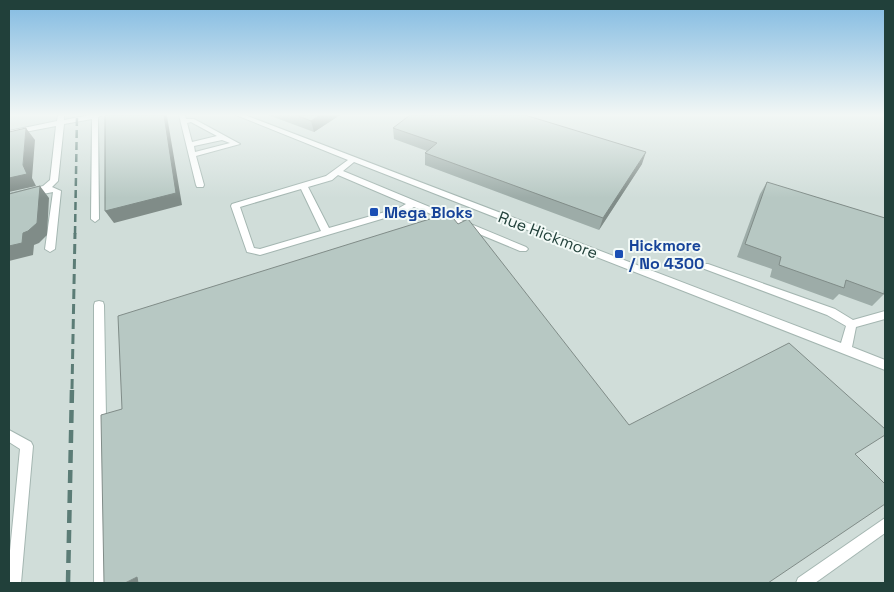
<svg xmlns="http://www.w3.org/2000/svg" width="894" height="592" viewBox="0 0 894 592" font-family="'Space Grotesk',sans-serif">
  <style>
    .built { fill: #d0ddd9 }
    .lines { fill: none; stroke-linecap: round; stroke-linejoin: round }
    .minor-casing { stroke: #a4b6b1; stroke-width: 2 }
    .minor { fill: #fff; fill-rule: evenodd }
    .rail-far2 { stroke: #5b7c76; stroke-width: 2.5; stroke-dasharray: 8 4; stroke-linecap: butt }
    .rail-far1 { stroke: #5b7c76; stroke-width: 3; stroke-dasharray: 10 5; stroke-linecap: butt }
    .rail { stroke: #5b7c76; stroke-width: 4.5; stroke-dasharray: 13 7; stroke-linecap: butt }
    .wall { fill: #9daca8 }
    .shaded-wall { fill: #808c88 }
    .building { fill: #b7c8c3; stroke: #808c88 }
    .transit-dot { fill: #1a4fb4; stroke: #f3faf7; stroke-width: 2 }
    .labels { text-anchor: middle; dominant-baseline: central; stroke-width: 4; stroke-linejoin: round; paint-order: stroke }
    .transit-label { font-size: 16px; font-weight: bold; fill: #164399; stroke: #f3faf7; text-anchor: start }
    .street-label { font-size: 16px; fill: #21403a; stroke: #f3faf7 }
  </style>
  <rect width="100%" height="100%" fill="#e2ede9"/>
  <path class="built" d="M9,115H885V583H9Z"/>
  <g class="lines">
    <defs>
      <path id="minor" d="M58,115H64V120L90,115H102L98,117L99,219L95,222L91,219L92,119L64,124L58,181L52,187L61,191L55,249L50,252L45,249L53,192L43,194L40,192L9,199V194L43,186L50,180L56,126L9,135V131L57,121Z
        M179,115H185L186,119H194L240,144L196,156L204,185L203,187H197L196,185ZM191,122L217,136L192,142L187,123ZM222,140L230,143L195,152L194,146Z
        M236,115H245L841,343L846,326L827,315L702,268L700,266L702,264H708L835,309L853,320L885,311V319L856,327L852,347L885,360V370L354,162L343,171L526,247L528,249L526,251H520L414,207L405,212L260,255L247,252L231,206L232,204L326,176L348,160ZM338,175L406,204L399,208L329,228L308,187L332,180ZM301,189L321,231L260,249L254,248L240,207Z
        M99,301L103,302L104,305L109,583H94V305L95,302Z
        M9,430L31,442L33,446L21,583H9V561L20,449L9,442Z
        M885,518V533L815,583H796L798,578Z"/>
    </defs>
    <use href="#minor" class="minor-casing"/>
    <use href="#minor" class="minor"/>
    <path class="rail-far2" d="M75,234L77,115"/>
    <path class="rail-far1" d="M72,389L75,233"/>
    <path class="rail" d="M68,583L72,388"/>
  </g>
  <path class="wall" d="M268,115H340L314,132Z
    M393,128L642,164L599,230L425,165V153L427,151L394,139Z
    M767,182L884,294L872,306L839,294L833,300L770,277L772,269L737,257L760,194Z"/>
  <path class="shaded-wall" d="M164,115H167V116L182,205L114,223L105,211Z
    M320,115H340L314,132L311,121Z
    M26,128L35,140L32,178L36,186L9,192V178L23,165Z
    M646,152L642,164L599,230L603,218Z
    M40,186L49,198L47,235L39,243L34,245L33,255L9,261V246L23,233Z
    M137,577L150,583H125Z"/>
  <path class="building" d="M105,115H164L176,193L105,211Z
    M296,115H320L311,121Z
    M410,115H525L646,152L603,218L425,153L437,143L393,128Z
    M26,128L23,165L27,174L9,178V132Z
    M767,182L885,218V284L884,294L846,280L844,288L779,265L781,257L745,244Z
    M40,186L37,223L28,231L23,233L22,243L9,246V194Z
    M449,213L458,224L468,219L629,425L789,343L885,429V435L855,454L885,484V504L768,583H138L137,577L125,583H104L101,415L122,409L118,316Z"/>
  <linearGradient id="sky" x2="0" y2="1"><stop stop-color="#81bae1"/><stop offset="0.58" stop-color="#f2f7f5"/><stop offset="1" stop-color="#f2f7f5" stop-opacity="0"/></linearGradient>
  <rect width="894" height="198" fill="url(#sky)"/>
  <g class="transit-dot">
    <rect x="369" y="207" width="10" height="10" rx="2.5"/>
    <rect x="614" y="249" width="10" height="10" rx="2.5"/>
  </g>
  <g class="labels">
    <g class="transit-label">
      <text x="384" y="212">Mega Bloks</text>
      <text x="629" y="245">Hickmore<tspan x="629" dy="18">/ No 4300</tspan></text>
    </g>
    <g class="street-label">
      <text transform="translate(548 235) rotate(21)">Rue Hickmore</text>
    </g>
  </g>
  <rect width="894" height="592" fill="none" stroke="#21403a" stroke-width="20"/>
</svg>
